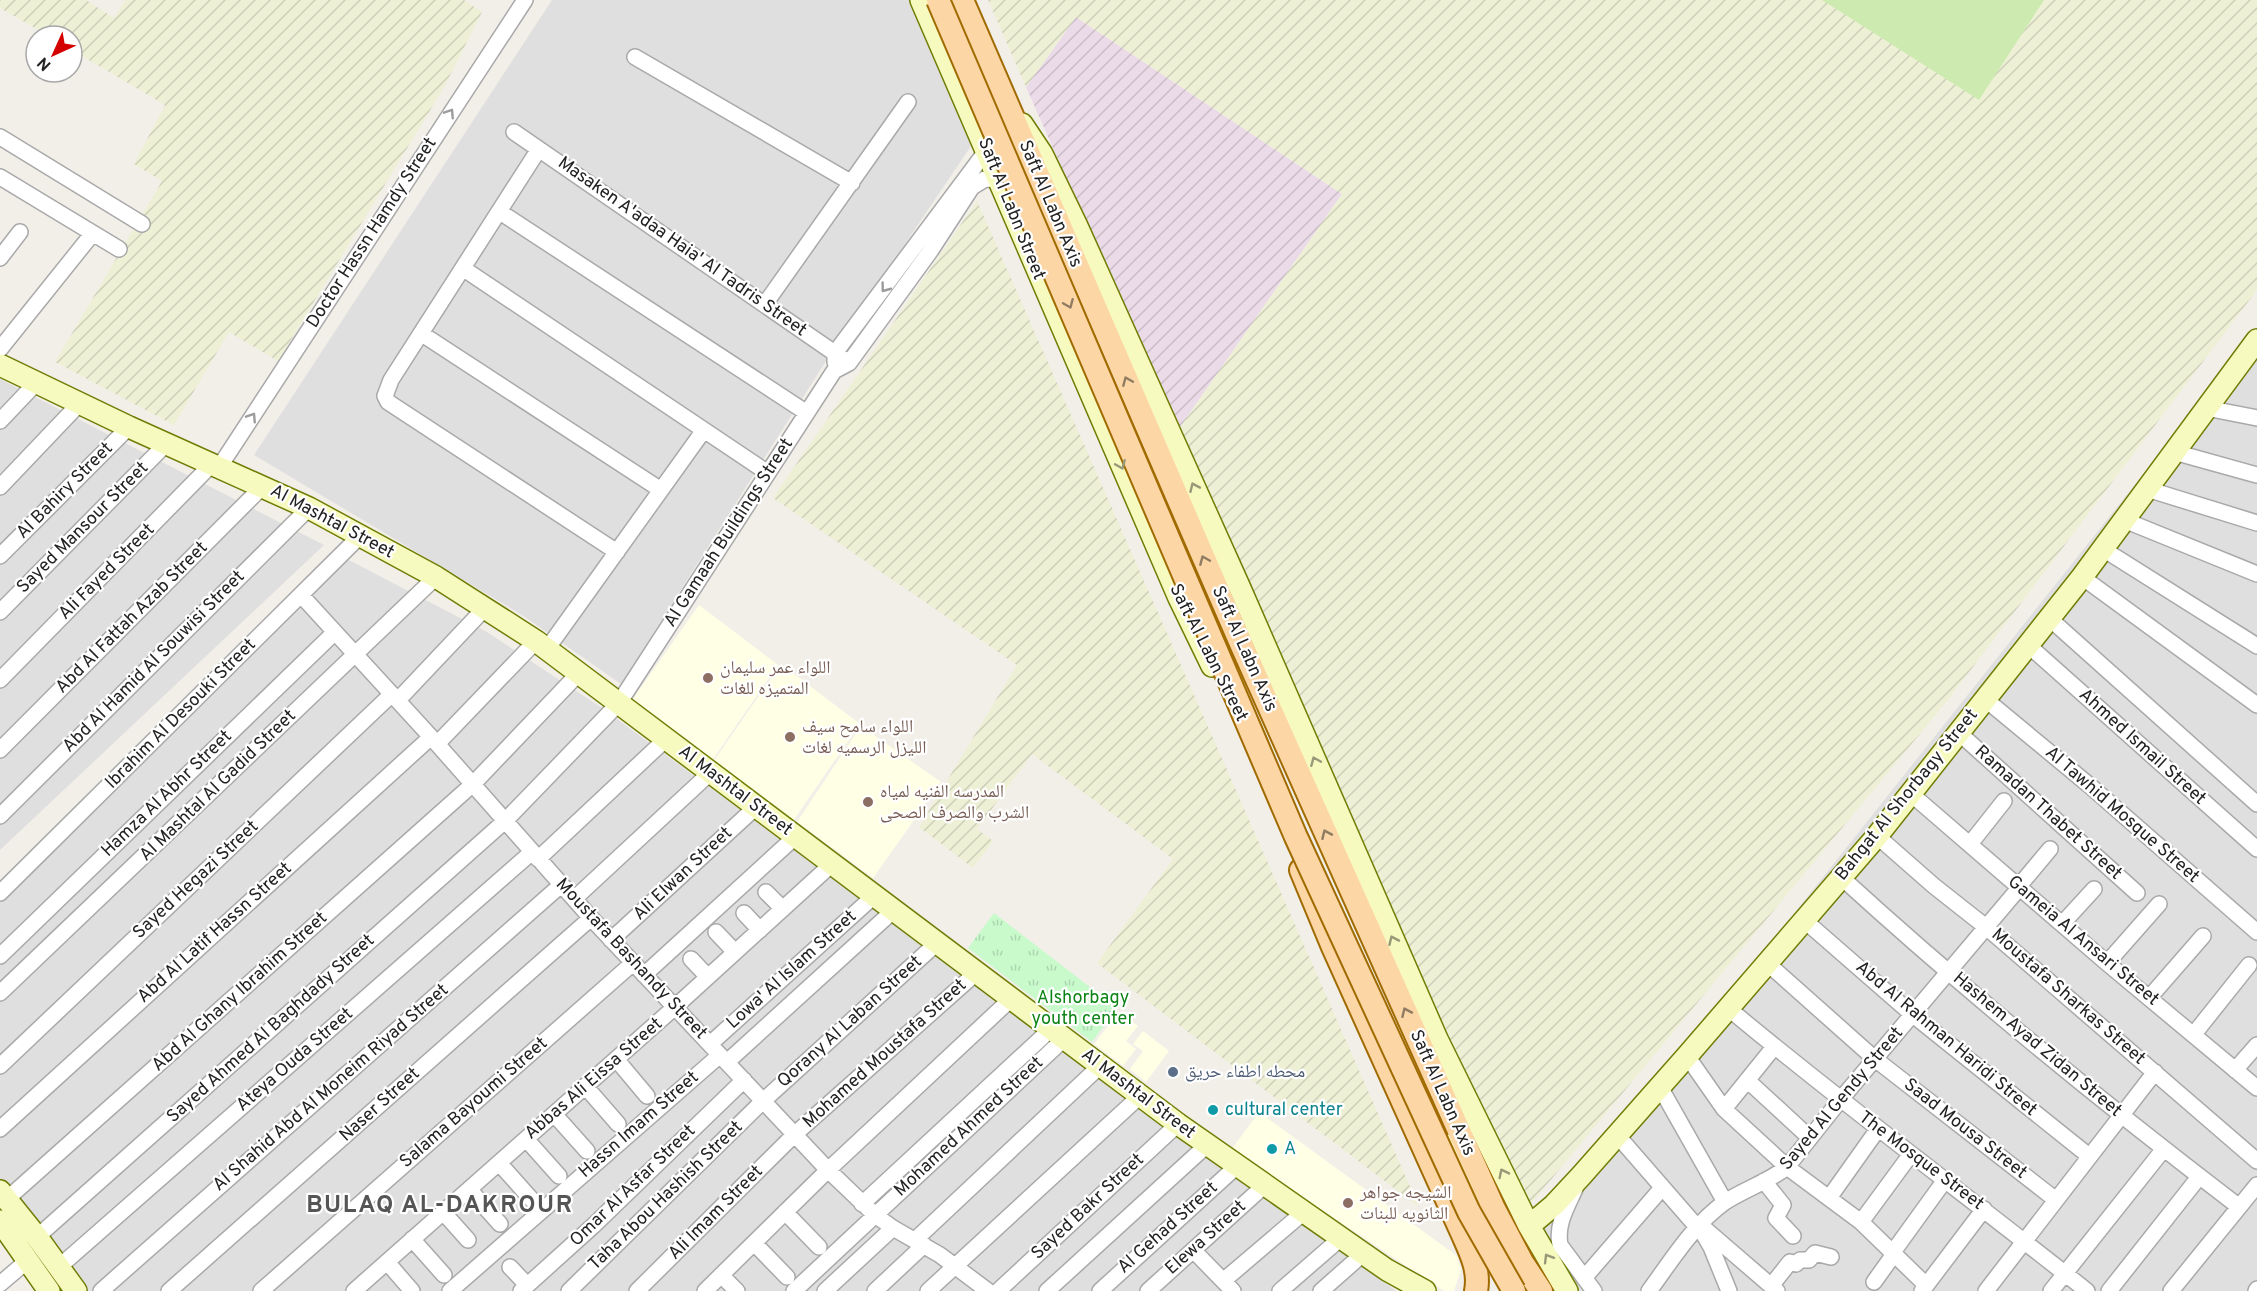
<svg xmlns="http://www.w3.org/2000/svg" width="2257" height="1291" viewBox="0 0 2257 1291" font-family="Overpass,'Noto Naskh Arabic',sans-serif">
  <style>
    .residential { fill: #e0dfdf }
    .industrial { fill: url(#industrial-furrows) }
    .education { fill: #ffffe5 }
    .farmland { fill: url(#farmland-furrows) }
    .grass { fill: #cdebb0 }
    .park { fill: url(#park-tufts) }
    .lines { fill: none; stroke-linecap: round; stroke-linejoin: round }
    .street-casing { stroke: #a9a9a9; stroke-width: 18 }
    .secondary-casing { stroke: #707d05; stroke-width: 24 }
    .primary-casing { stroke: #a06b00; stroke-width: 26 }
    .street { stroke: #fff; stroke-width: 15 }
    .secondary { stroke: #f7fabf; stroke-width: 21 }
    .primary { stroke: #fcd6a4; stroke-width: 22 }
    .primary-bridge-casing { stroke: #a06b00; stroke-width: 26; stroke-linecap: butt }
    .primary-bridge { stroke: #fcd6a4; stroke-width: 22 }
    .oneway { stroke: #9c9c9c }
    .oneway2 { stroke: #8f7c63 }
    .oneway3 { stroke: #979978 }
    .education-dot { fill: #8d6e63; stroke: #fff; stroke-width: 2 }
    .service-dot { fill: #5c6f8a; stroke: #fff; stroke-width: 2 }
    .culture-dot { fill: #0f9aa8; stroke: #fff; stroke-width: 2 }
    .labels { text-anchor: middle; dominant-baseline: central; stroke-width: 4.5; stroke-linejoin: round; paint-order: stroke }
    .street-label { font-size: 18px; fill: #222; stroke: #fff }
    .education-label { font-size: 18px; fill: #785e54; stroke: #fff; text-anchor: start }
    .park-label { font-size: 18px; fill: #0c8416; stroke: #fff }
    .service-label { font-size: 18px; fill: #4e5e75; stroke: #fff; text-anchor: start }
    .culture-label { font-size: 18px; fill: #0d838f; stroke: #fff; text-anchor: start }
    .district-label { font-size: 24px; font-weight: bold; letter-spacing: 1.5px; fill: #555; stroke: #fff }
  </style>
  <defs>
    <pattern id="industrial-furrows" width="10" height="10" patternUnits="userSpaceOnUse" patternTransform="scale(1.5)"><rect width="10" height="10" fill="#ebdbe8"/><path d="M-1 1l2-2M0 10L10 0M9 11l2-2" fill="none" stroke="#c9bcc7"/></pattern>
    <pattern id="farmland-furrows" width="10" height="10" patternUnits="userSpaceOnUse" patternTransform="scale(1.5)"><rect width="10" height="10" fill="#eef0d5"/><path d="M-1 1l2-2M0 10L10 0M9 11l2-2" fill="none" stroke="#ccceb7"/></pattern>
    <pattern id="park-tufts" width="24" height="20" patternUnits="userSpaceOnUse" patternTransform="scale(1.5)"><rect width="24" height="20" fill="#c8facc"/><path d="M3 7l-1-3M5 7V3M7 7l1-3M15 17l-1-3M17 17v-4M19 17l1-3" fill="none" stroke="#acd6af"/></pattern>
  </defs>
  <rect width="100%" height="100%" fill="#f2efe9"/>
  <path class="residential" d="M552,0H918L968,115L971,146L826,361L621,684L522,615L254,455Z
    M2257,331V1291H1542L1521,1257Z
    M0,379L324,545L0,850Z
    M345,558L487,632L602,708L1396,1291H81L0,1181V889Z"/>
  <path class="industrial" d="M1076,17L1342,194L1178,430L1026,87Z"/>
  <path class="education" d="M699,605L778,665L711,762L630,703Z
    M781,664L860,724L793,821L713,762Z
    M861,726L941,782L873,878L797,822Z
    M1119,1012L1138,1026L1126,1041L1136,1049L1123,1066L1094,1044Z
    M1143,1031L1169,1051L1146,1082L1130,1069L1143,1051L1133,1044Z
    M1259,1112L1457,1256L1461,1270L1454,1291H1444L1231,1150Z"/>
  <path class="farmland" d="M0,0H86L114,18L125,0H464L482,12L443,89L278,361L229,332L174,425L55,362L162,181L134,164L165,105L72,50V36H49L0,8Z
    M988,0H2257V290L1948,700L1525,1211L1178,430L1342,194L1076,17L1026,87Z
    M977,201L1148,590L1419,1207L1097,963L1173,859L1032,754L977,829L993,841L973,868L919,827L1017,665L773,498Z"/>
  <path class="grass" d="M1822,0H2044L1979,100Z"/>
  <path class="park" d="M994,913L1117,1008L1092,1042L968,948Z"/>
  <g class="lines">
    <defs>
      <path id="street" d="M635,57L852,183
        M514,132L849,363
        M0,137L142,224
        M539,149L391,380L385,396L388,402L617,552
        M0,177L119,249
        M500,212L807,413
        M0,258L20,232
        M464,269L768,473
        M765,304L908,102
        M422,334L661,490
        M0,349L93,233
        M835,362V353L987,150
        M2206,408L2257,418
        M0,421L37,382
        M2174,452L2257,475
        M220,466L525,0
        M0,487L80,403
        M2147,489L2257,523
        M2124,520L2257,574
        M2103,549L2257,646
        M0,556L129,427
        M2082,577L2257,705
        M301,595L431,737L591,918L828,1170L875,1215L893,1228L940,1255L988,1291
        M0,612L167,443
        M2049,618L2257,804
        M2028,645L2257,849
        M547,649L704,430
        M0,680L213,463
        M1985,699L2089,785L2257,932
        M398,700L485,608
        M1958,732L2137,893
        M437,744L536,641
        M0,750L263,486
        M1910,793L2107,963L2257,1088
        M0,816L309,508
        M1877,836L1934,886L1986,927L2257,1161
        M1970,844L2004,801
        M538,859L666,739
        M1841,877C1968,993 2102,1102 2238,1206
        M2019,886L2050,849
        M766,892L783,909
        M0,893L361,535
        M574,899L710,773
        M744,913L760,930
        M1804,920L1913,1015L2089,1156
        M2062,924L2094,889
        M716,932L735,952
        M611,940L756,807
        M0,956L335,632
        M691,959L708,977
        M1767,963L1875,1059L2056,1200
        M2107,963L2159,904
        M644,975L795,837
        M0,993L436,577
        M2149,998L2203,936
        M1728,1008C1845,1106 1968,1196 2087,1291
        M2194,1034L2249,965
        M710,1044L874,896
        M1687,1056L1724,1109L1787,1167L1861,1222L1926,1285
        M616,1059L647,1096
        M727,1062L893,911
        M0,1066L392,694
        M2235,1070L2257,1045
        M1747,1080L1810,1138
        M585,1086L618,1124
        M1660,1087L1725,1202
        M1724,1109L1774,1047
        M554,1114L587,1151
        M0,1129L431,737
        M1617,1135L1704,1235L1711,1247L1729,1291
        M526,1139L559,1176
        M499,1163L532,1200
        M1764,1181L1783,1205L1776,1218L1793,1236
        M469,1189L500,1224
        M1575,1189C1567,1207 1556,1224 1560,1245L1594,1291
        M1829,1198L1878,1129
        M7,1199L473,784L579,673
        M862,1204L1051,1029
        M443,1212L468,1240
        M785,1212L819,1247
        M1861,1222L1911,1154
        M1705,1229L1777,1291
        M37,1237L505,821L619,703L834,371L849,363L931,250L972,187L985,179L999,180
        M412,1239L444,1275
        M915,1240L1100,1066
        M754,1243L787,1277
        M1193,1250L1233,1291
        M1893,1252L1945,1180
        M387,1262L412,1291
        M59,1267L532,852
        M510,1267L527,1285
        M721,1275L737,1291
        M1584,1278L1662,1188
        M1223,1281L1304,1212
        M1874,1282L1894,1254
        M0,1284L27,1261
        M1771,1286L1790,1262L1796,1264L1800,1260H1809L1815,1253L1831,1257
        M101,1291L561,885
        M169,1291L591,918
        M261,1291L633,963
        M354,1291L675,1007L832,864
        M450,1291L720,1055
        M521,1291L593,1226L744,1080
        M569,1291L763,1101L937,943
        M637,1291L795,1134L976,973
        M705,1291L828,1170L1011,999
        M794,1291L1064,1039
        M825,1291L893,1228
        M875,1291L924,1245
        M928,1291L1140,1096
        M998,1291L1178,1124
        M1047,1291L1207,1145
        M1100,1291L1237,1166
        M1148,1291L1265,1185
        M1280,1291L1341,1238
        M1321,1291L1364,1253
        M1649,1291C1672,1260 1693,1225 1725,1202C1745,1189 1768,1182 1787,1167L1841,1099L2020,887
        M1922,1291L1984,1209
        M1986,1291L2155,1072
        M2051,1291L2163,1150
        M2109,1291L2199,1177
        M2171,1291L2257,1185
        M2256,1291L2257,1289"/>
      <path id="secondary" d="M921,0L1179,598L1212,666
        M1022,124L1042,154L1076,224L1239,586L1437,1039L1529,1226L1567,1291
        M0,365L129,427L309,508L436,577L536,641L1178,1124L1387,1270L1425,1291
        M1450,1145L1494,1236
        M0,1191L37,1237L76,1291
        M0,1221L49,1291
        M1529,1226L1554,1205L1581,1176L1687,1056L1877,836L2082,577L2257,340"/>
      <path id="primary" d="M962,0L1242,646L1494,1209L1522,1262L1541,1291
        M1301,870L1333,947L1463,1235C1471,1253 1480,1271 1476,1291"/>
    </defs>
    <use href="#street" class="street-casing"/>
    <use href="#secondary" class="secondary-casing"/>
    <use href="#primary" class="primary-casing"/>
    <use href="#street" class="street"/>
    <use href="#secondary" class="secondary"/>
    <use href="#primary" class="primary"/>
    <defs>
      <path id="primary-bridge" d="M938,0L1296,837L1469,1212L1514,1291"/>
    </defs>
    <use href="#primary-bridge" class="primary-bridge-casing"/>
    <use href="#primary-bridge" class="primary-bridge"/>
  </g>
  <defs><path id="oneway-chevron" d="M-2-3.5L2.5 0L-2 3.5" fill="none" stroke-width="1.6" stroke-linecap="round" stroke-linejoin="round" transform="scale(1.5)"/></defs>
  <g class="oneway">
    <use href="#oneway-chevron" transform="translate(450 113) rotate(-57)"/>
    <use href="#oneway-chevron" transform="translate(885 288) rotate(127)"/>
    <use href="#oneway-chevron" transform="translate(252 417) rotate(-57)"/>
  </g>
  <g class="oneway2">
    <use href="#oneway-chevron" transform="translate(1069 304) rotate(67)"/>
    <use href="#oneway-chevron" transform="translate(1127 381) rotate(-113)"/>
    <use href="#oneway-chevron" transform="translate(1204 560) rotate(-113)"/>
    <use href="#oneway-chevron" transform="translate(1326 834) rotate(-114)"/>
    <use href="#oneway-chevron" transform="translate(1406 1012) rotate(-114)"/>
  </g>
  <g class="oneway3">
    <use href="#oneway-chevron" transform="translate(1121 465) rotate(67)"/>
    <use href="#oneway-chevron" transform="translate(1194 487) rotate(-114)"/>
    <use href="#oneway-chevron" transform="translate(1315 761) rotate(-113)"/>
    <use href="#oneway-chevron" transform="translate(1393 940) rotate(-114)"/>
    <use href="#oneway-chevron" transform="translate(1503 1173) rotate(-116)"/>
    <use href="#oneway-chevron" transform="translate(1548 1258) rotate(-121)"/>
  </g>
  <g class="education-dot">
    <circle cx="708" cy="678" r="6"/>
    <circle cx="790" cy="737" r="6"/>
    <circle cx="868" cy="802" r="6"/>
    <circle cx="1348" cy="1203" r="6"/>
  </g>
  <circle class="service-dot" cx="1173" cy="1072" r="6"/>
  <g class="culture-dot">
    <circle cx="1213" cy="1110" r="6"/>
    <circle cx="1272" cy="1149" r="6"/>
  </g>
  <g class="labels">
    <g class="street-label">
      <text transform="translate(1050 204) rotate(67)">Saft Al Labn Axis</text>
      <text transform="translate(1011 209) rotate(68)">Saft Al Labn Street</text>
      <text transform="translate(372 233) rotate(-57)">Doctor Hassn Hamdy Street</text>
      <text transform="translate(682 247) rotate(35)">Masaken A'adaa Haia' Al Tadris Street</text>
      <text transform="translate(65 491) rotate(-45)">Al Bahiry Street</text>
      <text transform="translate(332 522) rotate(28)">Al Mashtal Street</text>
      <text transform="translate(83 528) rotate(-45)">Sayed Mansour Street</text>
      <text transform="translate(729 533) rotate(-57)">Al Gamaah Buildings Street</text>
      <text transform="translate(107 572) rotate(-45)">Ali Fayed Street</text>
      <text transform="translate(132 618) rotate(-45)">Abd Al Fattah Azab Street</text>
      <text transform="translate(1244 649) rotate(66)">Saft Al Labn Axis</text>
      <text transform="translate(1208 653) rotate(63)">Saft Al Labn Street</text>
      <text transform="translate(154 662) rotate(-45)">Abd Al Hamid Al Souwisi Street</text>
      <text transform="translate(181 714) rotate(-45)">Ibrahim Al Desouki Street</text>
      <text transform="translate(2142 747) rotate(42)">Ahmed Ismail Street</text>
      <text transform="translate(218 786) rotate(-44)">Al Mashtal Al Gadid Street</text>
      <text transform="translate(735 791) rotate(37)">Al Mashtal Street</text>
      <text transform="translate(167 794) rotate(-44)">Hamza Al Abhr Street</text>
      <text transform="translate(1907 795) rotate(-51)">Bahgat Al Shorbagy Street</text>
      <text transform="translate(2048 813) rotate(42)">Ramadan Thabet Street</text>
      <text transform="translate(2122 815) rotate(41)">Al Tawhid Mosque Street</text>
      <text transform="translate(683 874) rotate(-43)">Ali Elwan Street</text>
      <text transform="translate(196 880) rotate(-43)">Sayed Hegazi Street</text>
      <text transform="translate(215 933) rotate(-42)">Abd Al Latif Hassn Street</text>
      <text transform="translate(2083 941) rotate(40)">Gameia Al Ansari Street</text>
      <text transform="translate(631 959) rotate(47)">Moustafa Bashandy Street</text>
      <text transform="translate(792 970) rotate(-42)">Lowa' Al Islam Street</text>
      <text transform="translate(240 992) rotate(-42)">Abd Al Ghany Ibrahim Street</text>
      <text transform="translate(2068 997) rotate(41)">Moustafa Sharkas Street</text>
      <text transform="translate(850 1022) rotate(-42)">Qorany Al Laban Street</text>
      <text transform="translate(271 1029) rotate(-42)">Sayed Ahmed Al Baghdady Street</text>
      <text transform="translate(1946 1039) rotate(40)">Abd Al Rahman Haridi Street</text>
      <text transform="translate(2037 1045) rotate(40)">Hashem Ayad Zidan Street</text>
      <text transform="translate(885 1054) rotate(-42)">Mohamed Moustafa Street</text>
      <text transform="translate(295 1060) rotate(-41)">Ateya Ouda Street</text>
      <text transform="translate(594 1079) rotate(-41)">Abbas Ali Eissa Street</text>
      <text transform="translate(331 1088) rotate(-41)">Al Shahid Abd Al Moneim Riyad Street</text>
      <text transform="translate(1442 1093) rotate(66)">Saft Al Labn Axis</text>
      <text transform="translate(1138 1094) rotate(37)">Al Mashtal Street</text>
      <text transform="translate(1842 1099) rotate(-50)">Sayed Al Gendy Street</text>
      <text transform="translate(474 1103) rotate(-41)">Salama Bayoumi Street</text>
      <text transform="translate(380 1105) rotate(-42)">Naser Street</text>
      <text transform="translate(639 1125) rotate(-41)">Hassn Imam Street</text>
      <text transform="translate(969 1127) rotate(-43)">Mohamed Ahmed Street</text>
      <text transform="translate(1965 1129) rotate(38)">Saad Mousa Street</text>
      <text transform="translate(1921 1161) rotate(37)">The Mosque Street</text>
      <text transform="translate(633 1186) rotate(-44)">Omar Al Asfar Street</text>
      <text transform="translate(666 1196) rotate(-44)">Taha Abou Hashish Street</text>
      <text transform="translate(1088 1207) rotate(-43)">Sayed Bakr Street</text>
      <text transform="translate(716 1213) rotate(-45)">Ali Imam Street</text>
      <text transform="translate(1168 1228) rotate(-42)">Al Gehad Street</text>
      <text transform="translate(1206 1238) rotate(-42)">Elewa Street</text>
    </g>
    <g class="education-label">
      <text x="720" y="668">اللواء عمر سليمان<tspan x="720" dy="21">المتميزه للغات</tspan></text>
      <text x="802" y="727">اللواء سامح سيف<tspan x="802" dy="21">الليزل الرسميه لغات</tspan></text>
      <text x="880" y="792">المدرسه الفنيه لمياه<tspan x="880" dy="21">الشرب والصرف الصحى</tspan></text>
      <text x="1360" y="1193">الشيجه جواهر<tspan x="1360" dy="21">الثانويه للبنات</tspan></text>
    </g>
    <g class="park-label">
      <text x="1083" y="998">Alshorbagy<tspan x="1083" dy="21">youth center</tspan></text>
    </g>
    <g class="service-label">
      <text x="1185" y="1072">محطه اطفاء حريق</text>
    </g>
    <g class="culture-label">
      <text x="1225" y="1110">cultural center</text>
      <text x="1284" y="1149">A</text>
    </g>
    <g class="district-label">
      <text x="440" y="1206">BULAQ AL-DAKROUR</text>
    </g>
  </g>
  <g transform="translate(54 54) rotate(225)"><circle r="28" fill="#ffffff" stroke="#a7a7a7" stroke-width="1.5"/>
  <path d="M0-4.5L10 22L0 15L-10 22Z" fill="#d40000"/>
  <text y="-9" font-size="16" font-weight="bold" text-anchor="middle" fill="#222222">N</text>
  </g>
</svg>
